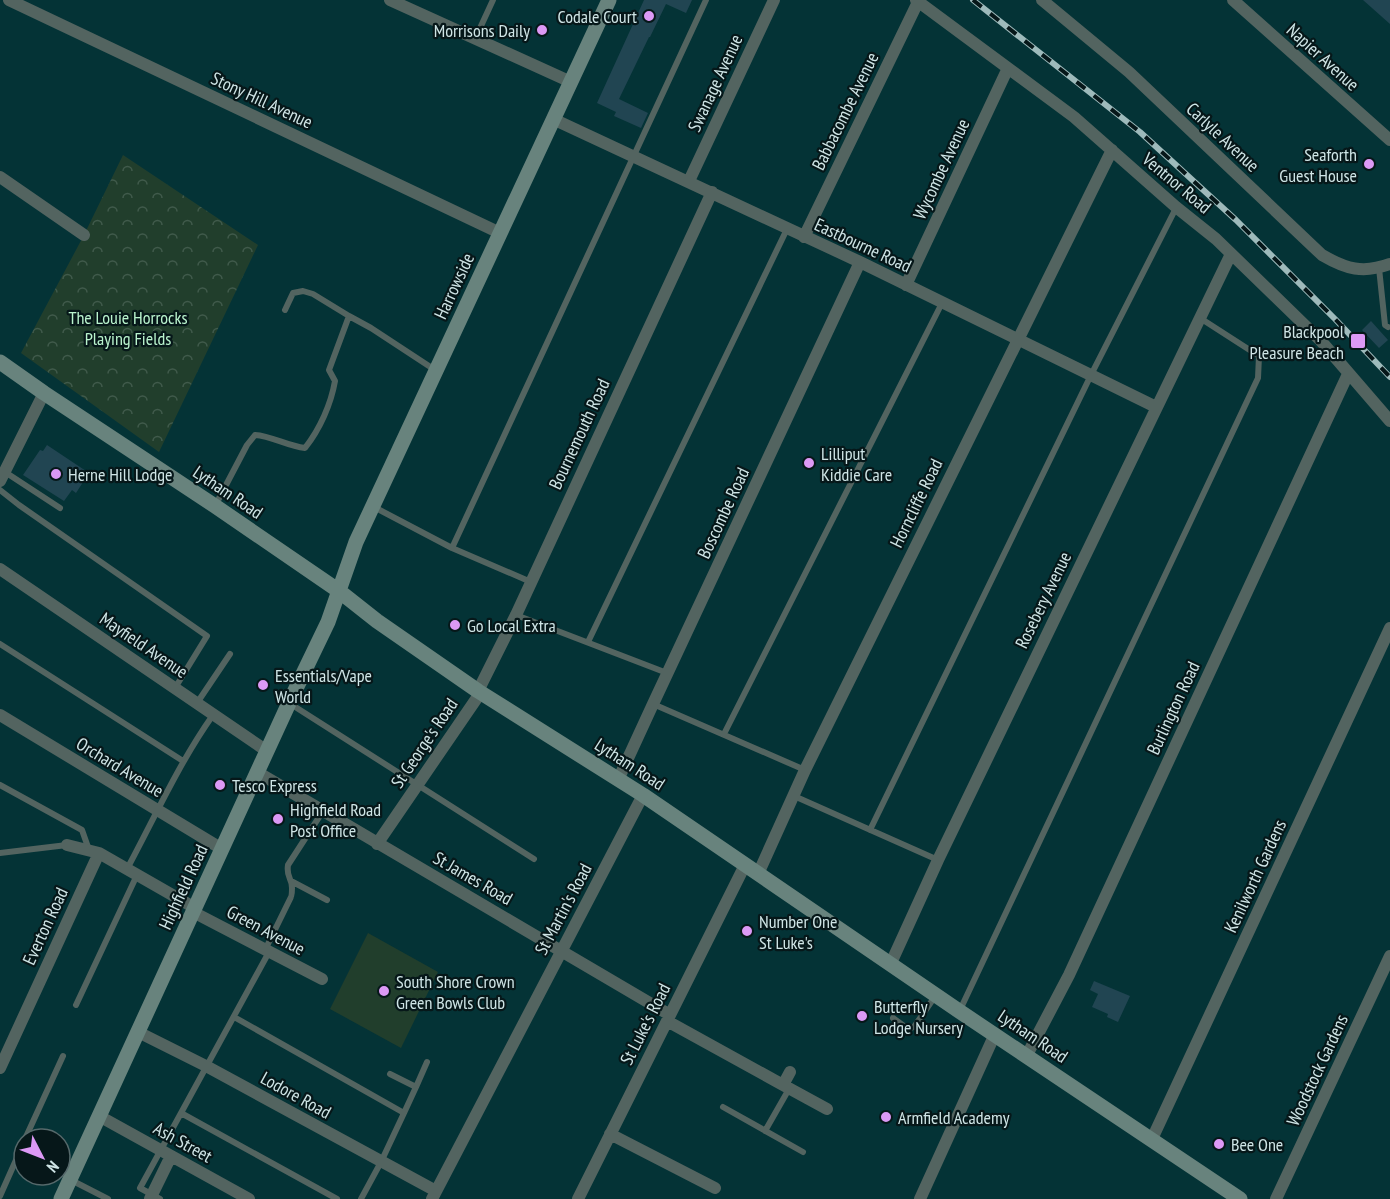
<svg xmlns="http://www.w3.org/2000/svg" width="1390" height="1199" viewBox="0 0 1390 1199" font-family="'PT Sans Narrow',sans-serif">
  <style>
    .green { fill: #213e2c }
    .park { fill: url(#park-crowns) }
    .building { fill: #214552 }
    .lines { fill: none; stroke-linecap: round; stroke-linejoin: round }
    .lane { stroke: #536460; stroke-width: 6 }
    .street { stroke: #536460; stroke-width: 12 }
    .secondary { stroke: #68837d; stroke-width: 15 }
    .rail-casing { stroke: #9ebabb; stroke-width: 6 }
    .rail { stroke: #061719; stroke-width: 4; stroke-dasharray: 11; stroke-linecap: butt }
    .poi-dot { fill: #dc99f5; stroke: #061719; stroke-width: 2 }
    .labels { text-anchor: middle; dominant-baseline: central; stroke-width: 4.5; stroke-linejoin: round; paint-order: stroke }
    .poi-label { font-size: 18px; fill: #cfe5e6; stroke: #061719; text-anchor: start }
    .street-label { font-size: 18px; fill: #cfe5e6; stroke: #061719 }
    .park-label { font-size: 18px; fill: #baf4ce; stroke: #061719 }
  </style>
  <defs>
    <pattern id="park-crowns" width="20" height="18" patternUnits="userSpaceOnUse" patternTransform="scale(1.5)"><rect width="20" height="18" fill="#213e2c"/><path d="M2 6a3 3 0 1 1 6 0M12 15a3 3 0 1 1 6 0" fill="none" stroke="#405a4b"/></pattern>
  </defs>
  <rect width="100%" height="100%" fill="#043336"/>
  <path class="green" d="M368,933L438,972L401,1048L330,1009Z"/>
  <path class="park" d="M123,155L258,245L159,452L21,353L84,235Z"/>
  <path class="building" d="M644,0H692L686,13L666,4L650,37H649L619,99L648,113L641,128L614,116L616,112L597,103Z
    M1363,0H1390V24Z
    M1371,321L1388,340L1379,348L1362,330Z
    M47,445L89,473L76,493L72,490L64,501L23,475L40,450L43,451Z
    M1094,981L1130,996L1118,1022L1107,1017L1108,1014L1092,1007L1098,994L1090,990Z"/>
  <g class="lines">
    <path class="lane" d="M475,39L493,0
      M1379,268L1385,325L1388,327
      M349,316L371,328L435,370
      M5,472L60,508
      M0,490L19,505L207,636L175,688
      M215,506L247,445L255,435C272,436 287,446 305,448C320,429 331,404 335,381L329,370L349,316L313,294L303,291L293,293L285,310
      M374,507L452,548L531,582
      M452,548L706,0
      M516,615L667,673
      M588,642L787,229
      M0,644L183,761
      M197,703L230,654
      M289,703L534,859
      M653,704L805,770
      M724,734L942,303
      M0,785L82,830L89,850
      M794,796L938,860
      M870,830L1091,375L1176,208
      M0,853L67,845
      M127,869C155,817 179,763 213,715
      M291,881L327,900
      M265,950L291,897C292,897 292,888 292,888C292,877 286,878 288,865L323,811
      M76,1005L137,875
      M960,1010L1258,378L1259,356L1200,318
      M234,1017L404,1113L381,1162L361,1199
      M893,1018L908,1029L914,1027L936,995
      M390,1074L416,1087L404,1113
      M416,1087L427,1062
      M723,1107L803,1152
      M181,1113L337,1199
      M765,1131L789,1089
      M25,1139L63,1056
      M71,1180L108,1199
      M0,1196L24,1142
      M160,1199L140,1188L269,952"/>
    <path class="street" d="M9,0L500,233
      M390,0L571,82
      M916,0L1074,117L1176,207L1216,239L1321,341L1390,421
      M1042,0L1129,72L1322,255C1346,269 1363,274 1390,264
      M1233,0L1390,140
      M553,119L860,262L1156,407
      M0,177L84,235
      M689,181L774,0
      M804,237L918,2
      M906,285L1008,68
      M0,481L44,393
      M0,569L267,751
      M478,691L516,615L712,192
      M0,715L222,849
      M257,772L670,1015
      M618,780L653,704L860,262
      M377,844L481,692
      M67,845L99,853L195,908
      M758,874L805,770L1112,150
      M193,912L322,979
      M891,963L938,860L1231,254
      M667,1021L783,1085L790,1072
      M138,1032L206,1066L436,1191
      M1027,1055L1069,975L1348,374
      M0,1068L99,853
      M783,1085L827,1109
      M99,1116L249,1199
      M610,1134L715,1188
      M1152,1139L1390,628
      M150,1199L171,1156
      M432,1199L643,795
      M578,1199L745,865
      M920,1199L995,1034
      M1276,1199L1390,956"/>
    <path class="secondary" d="M0,362L44,393L215,506L339,591L377,621L478,691L643,795L959,1011L1240,1199
      M61,1199L289,703L328,622L356,542L609,0"/>
    <defs>
      <path id="rail" d="M973,0L1140,132L1236,220L1335,319L1390,377"/>
    </defs>
    <use href="#rail" class="rail-casing"/>
    <use href="#rail" class="rail"/>
  </g>
  <g class="poi-dot">
    <circle cx="649" cy="16" r="6"/>
    <circle cx="542" cy="30" r="6"/>
    <circle cx="1369" cy="164" r="6"/>
    <rect x="1350" y="333" width="16" height="16" rx="3"/>
    <circle cx="809" cy="463" r="6"/>
    <circle cx="56" cy="474" r="6"/>
    <circle cx="455" cy="625" r="6"/>
    <circle cx="263" cy="685" r="6"/>
    <circle cx="220" cy="785" r="6"/>
    <circle cx="278" cy="819" r="6"/>
    <circle cx="747" cy="931" r="6"/>
    <circle cx="384" cy="991" r="6"/>
    <circle cx="862" cy="1016" r="6"/>
    <circle cx="886" cy="1117" r="6"/>
    <circle cx="1219" cy="1144" r="6"/>
  </g>
  <g class="labels">
    <g class="poi-label">
      <text x="637" y="16" text-anchor="end">Codale Court</text>
      <text x="530" y="30" text-anchor="end">Morrisons Daily</text>
      <text x="1357" y="154" text-anchor="end">Seaforth<tspan x="1357" dy="21">Guest House</tspan></text>
      <text x="1344" y="331" text-anchor="end">Blackpool<tspan x="1344" dy="21">Pleasure Beach</tspan></text>
      <text x="821" y="453">Lilliput<tspan x="821" dy="21">Kiddie Care</tspan></text>
      <text x="68" y="474">Herne Hill Lodge</text>
      <text x="467" y="625">Go Local Extra</text>
      <text x="275" y="675">Essentials/Vape<tspan x="275" dy="21">World</tspan></text>
      <text x="232" y="785">Tesco Express</text>
      <text x="290" y="809">Highfield Road<tspan x="290" dy="21">Post Office</tspan></text>
      <text x="759" y="921">Number One<tspan x="759" dy="21">St Luke's</tspan></text>
      <text x="396" y="981">South Shore Crown<tspan x="396" dy="21">Green Bowls Club</tspan></text>
      <text x="874" y="1006">Butterfly<tspan x="874" dy="21">Lodge Nursery</tspan></text>
      <text x="898" y="1117">Armfield Academy</text>
      <text x="1231" y="1144">Bee One</text>
    </g>
    <g class="street-label">
      <text transform="translate(1323 57) rotate(42)">Napier Avenue</text>
      <text transform="translate(715 83) rotate(-65)">Swanage Avenue</text>
      <text transform="translate(262 100) rotate(25)">Stony Hill Avenue</text>
      <text transform="translate(845 111) rotate(-64)">Babbacombe Avenue</text>
      <text transform="translate(1223 137) rotate(43)">Carlyle Avenue</text>
      <text transform="translate(941 169) rotate(-65)">Wycombe Avenue</text>
      <text transform="translate(1177 183) rotate(40)">Ventnor Road</text>
      <text transform="translate(863 245) rotate(25)">Eastbourne Road</text>
      <text transform="translate(454 286) rotate(-65)">Harrowside</text>
      <text transform="translate(579 434) rotate(-65)">Bournemouth Road</text>
      <text transform="translate(228 492) rotate(34)">Lytham Road</text>
      <text transform="translate(916 503) rotate(-64)">Horncliffe Road</text>
      <text transform="translate(723 513) rotate(-65)">Boscombe Road</text>
      <text transform="translate(1043 600) rotate(-64)">Rosebery Avenue</text>
      <text transform="translate(144 645) rotate(34)">Mayfield Avenue</text>
      <text transform="translate(1173 708) rotate(-65)">Burlington Road</text>
      <text transform="translate(424 743) rotate(-56)">St George's Road</text>
      <text transform="translate(630 764) rotate(33)">Lytham Road</text>
      <text transform="translate(120 767) rotate(31)">Orchard Avenue</text>
      <text transform="translate(1255 876) rotate(-65)">Kenilworth Gardens</text>
      <text transform="translate(473 878) rotate(30)">St James Road</text>
      <text transform="translate(183 887) rotate(-65)">Highfield Road</text>
      <text transform="translate(563 909) rotate(-62)">St Martin's Road</text>
      <text transform="translate(45 926) rotate(-65)">Everton Road</text>
      <text transform="translate(266 930) rotate(28)">Green Avenue</text>
      <text transform="translate(645 1024) rotate(-63)">St Luke's Road</text>
      <text transform="translate(1033 1036) rotate(34)">Lytham Road</text>
      <text transform="translate(1317 1070) rotate(-65)">Woodstock Gardens</text>
      <text transform="translate(296 1095) rotate(29)">Lodore Road</text>
      <text transform="translate(183 1142) rotate(29)">Ash Street</text>
    </g>
    <g class="park-label">
      <text x="128" y="317">The Louie Horrocks<tspan x="128" dy="21">Playing Fields</tspan></text>
    </g>
  </g>
  <g transform="translate(42 1157) rotate(132)"><circle r="28" fill="#061719" stroke="#56696b" stroke-width="1.5"/>
  <path d="M0-4.5L10 22L0 15L-10 22Z" fill="#dc99f5"/>
  <text y="-9" font-size="16" font-weight="bold" text-anchor="middle" fill="#cfe5e6">N</text>
  </g>
</svg>
